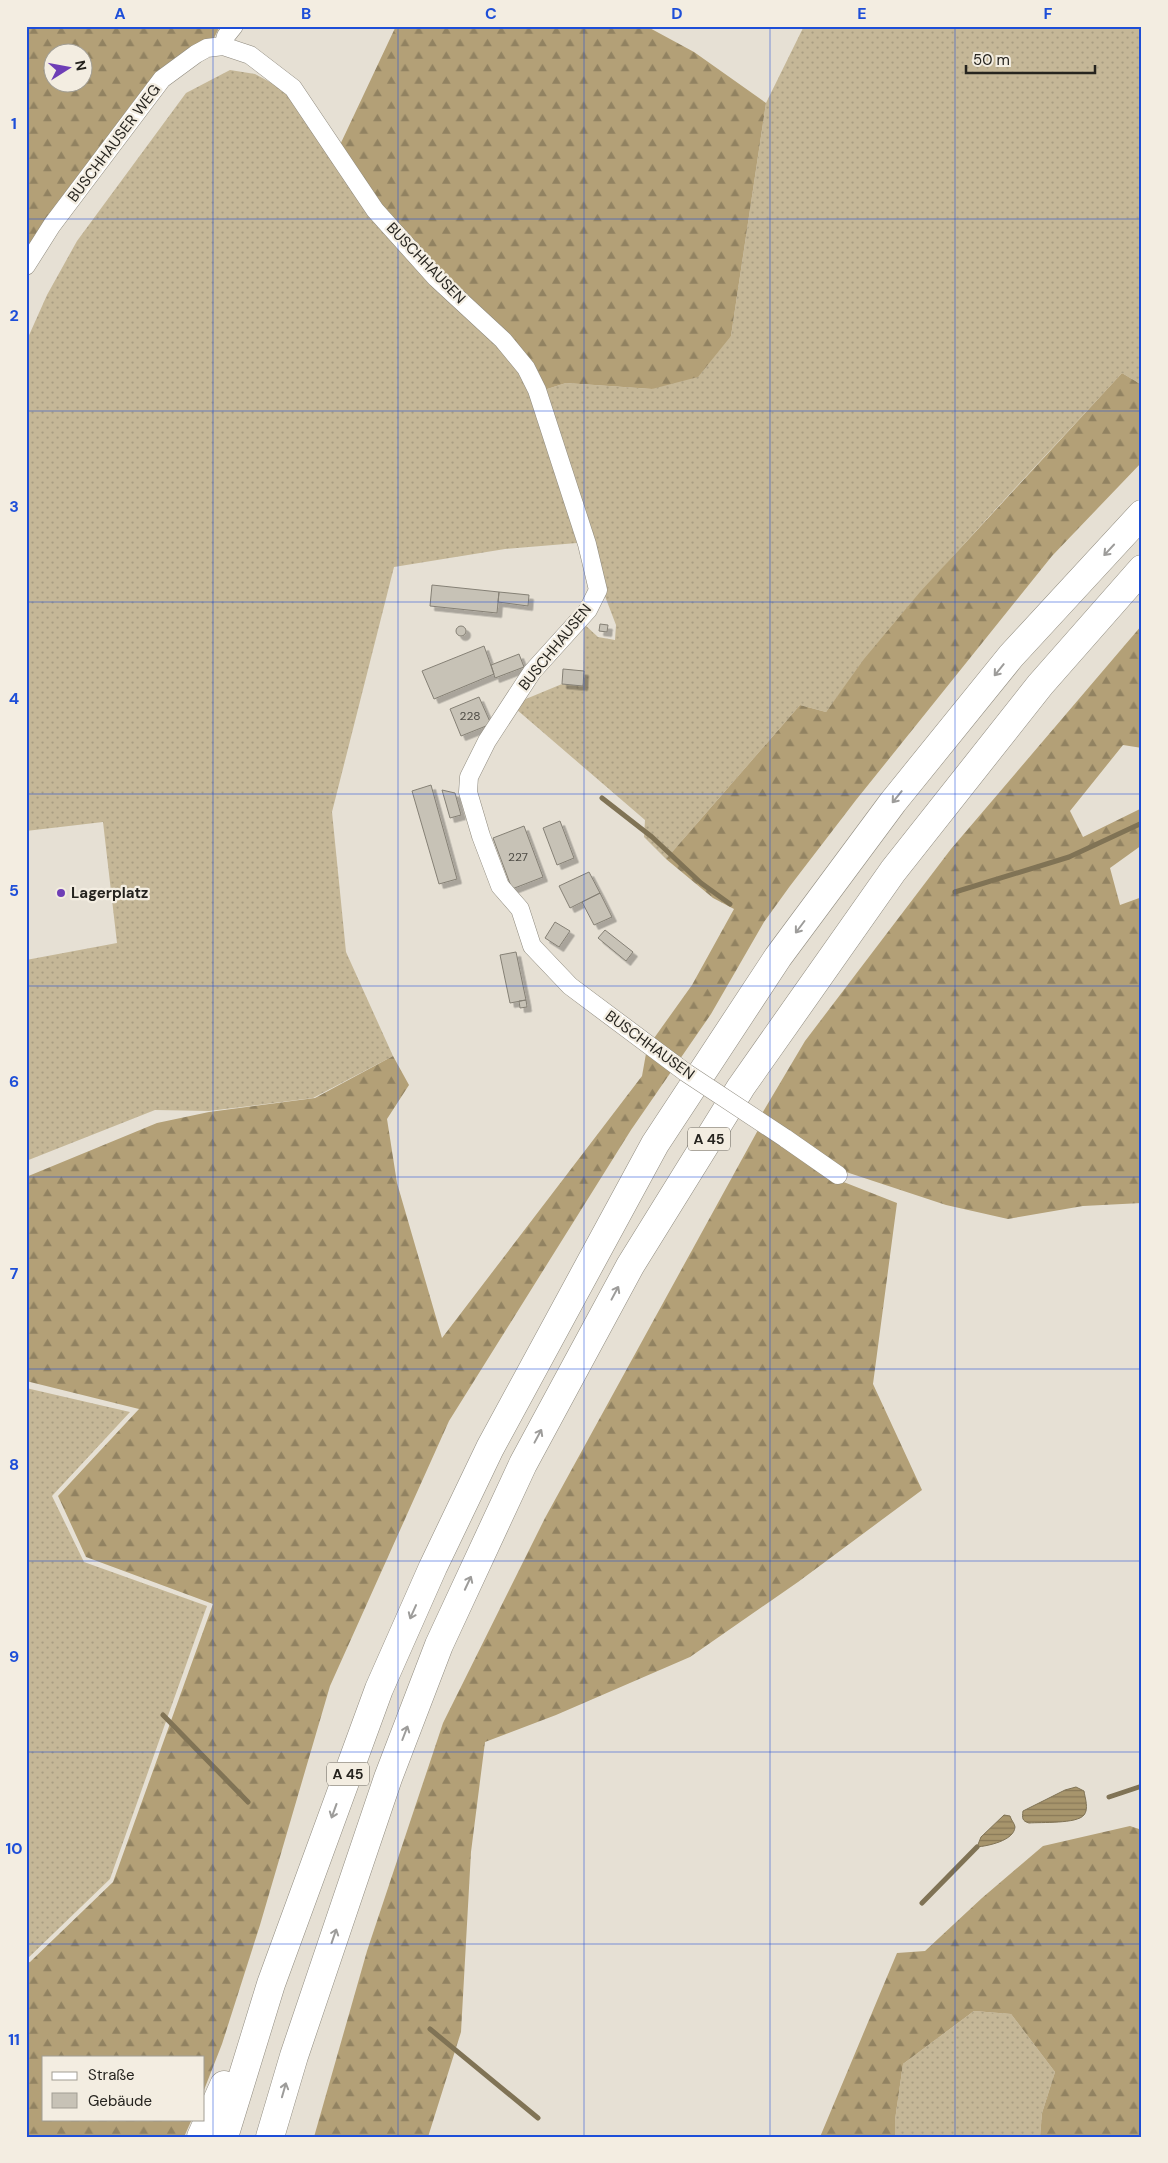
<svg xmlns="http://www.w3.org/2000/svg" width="1168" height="2163" viewBox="0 0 1168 2163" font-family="'DM Sans',sans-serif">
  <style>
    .grass { fill: url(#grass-dots) }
    .forest { fill: url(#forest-firs); fill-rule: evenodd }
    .water { fill: url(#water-rules); stroke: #807355 }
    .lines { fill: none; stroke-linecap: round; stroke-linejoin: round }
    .stream { stroke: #807355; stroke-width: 5 }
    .building { fill: #c7c2b6; stroke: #858075; filter: url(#shadow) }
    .minor-casing { stroke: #8f8a7e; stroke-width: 19 }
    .motorway-casing { stroke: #8f8a7e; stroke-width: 29 }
    .minor { stroke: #fff; stroke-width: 18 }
    .motorway { stroke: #fff; stroke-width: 28 }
    .minor-bridge-casing { stroke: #8f8a7e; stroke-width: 19; stroke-linecap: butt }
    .minor-bridge { stroke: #fff; stroke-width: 18 }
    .oneway { stroke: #9d9c9a }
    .grid { fill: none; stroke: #1d4ed8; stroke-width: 1; stroke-opacity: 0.55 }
    .poi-dot { fill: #6e3eb6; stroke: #f3ede1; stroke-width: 2 }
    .labels { text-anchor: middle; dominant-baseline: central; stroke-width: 4.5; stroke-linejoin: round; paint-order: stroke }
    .number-label { font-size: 12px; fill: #4e4c45 }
    .shield { fill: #f3ede1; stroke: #646059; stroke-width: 1 }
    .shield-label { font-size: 14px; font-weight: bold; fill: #26241f }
    .street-label { font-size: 15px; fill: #26241f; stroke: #f3ede1 }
    .poi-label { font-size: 15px; font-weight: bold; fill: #26241f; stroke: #f3ede1; text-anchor: start }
    .neatline { fill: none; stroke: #1d4ed8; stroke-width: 2 }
    .grid-label { font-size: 16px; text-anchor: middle; font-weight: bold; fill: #1d4ed8 }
  </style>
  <defs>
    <pattern id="grass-dots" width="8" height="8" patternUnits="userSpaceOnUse" patternTransform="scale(1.25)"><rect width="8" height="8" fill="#c5b797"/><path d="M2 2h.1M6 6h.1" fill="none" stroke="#a99d82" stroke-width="1.8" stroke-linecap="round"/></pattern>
    <pattern id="forest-firs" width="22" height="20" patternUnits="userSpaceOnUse" patternTransform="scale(1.25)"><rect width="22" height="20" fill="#b3a077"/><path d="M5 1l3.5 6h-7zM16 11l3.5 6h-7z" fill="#918261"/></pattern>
    <pattern id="water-rules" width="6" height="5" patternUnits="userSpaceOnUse" patternTransform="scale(1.25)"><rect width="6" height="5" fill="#a7956c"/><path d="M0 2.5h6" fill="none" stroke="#887958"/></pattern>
    <filter id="shadow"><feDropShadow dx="4.5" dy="4.5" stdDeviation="0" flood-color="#0004"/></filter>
  </defs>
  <rect width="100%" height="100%" fill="#e6e0d4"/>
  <path class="grass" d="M804,26H1142V385L1122,373C1021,483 914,591 826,712L800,705L666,859L644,837L645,820L516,709L521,701L562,684L583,686L584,624L598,637L615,640L616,625L603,591L544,390L566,383L652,389L731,336L766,103Z
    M230,70L255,74L290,93L520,371L532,396L577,543L505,549L394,567L332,812L346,952L393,1056L313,1098L209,1111L155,1110L26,1161V960L117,943L103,822L26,831V342L47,295L77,241L186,93Z
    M26,1388L130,1412L52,1496L84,1562L207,1606L110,1879L26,1960Z
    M974,2011L1011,2014L1055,2072L1042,2113L1040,2137H895V2120L903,2064Z"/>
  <path class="forest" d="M26,26H220L214,38L193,45L165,67L133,102L26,249ZM52,52H82V82H52Z
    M396,26H646L694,52L766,103L731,336L698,377L652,389L566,383L544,390L380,205L339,147Z
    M1122,373L1142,385V462L1052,556L856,800L790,886L764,922L711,1014L631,1130L449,1421L330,1686L260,1925L222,2044L204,2090V2057H44V2119H192L184,2137H26V1963L30,1962L113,1882L213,1604L86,1557L58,1496L139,1409L26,1381V1177L157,1123L209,1112L315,1098L393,1056L409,1085L387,1119L397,1183L442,1338L642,1076L647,1048L692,985L734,909L713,898L666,859L800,705L826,712L864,659L920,592Z
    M1142,625V748L1123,745L1070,811L1083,837L1142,808V845L1110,868L1120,905L1142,897V1203L1083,1206L1008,1219L946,1205L843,1171L760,1117L805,1041L951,849Z
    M758,1130L836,1179L897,1203L873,1384L922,1490L798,1582L690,1657L556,1715L485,1742L471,1852L461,2032L428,2137H314L367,1951L443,1723L545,1518Z
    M1130,1826L1142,1830V2137H1040L1042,2113L1055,2072L1011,2014L974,2011L903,2064L895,2120V2137H820L897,1953L925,1951L982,1898L1043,1846Z"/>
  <path class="water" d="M1076,1787L1084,1791C1085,1798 1089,1809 1084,1815C1077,1824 1041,1822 1029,1823C1022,1821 1022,1818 1023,1811L1065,1790Z
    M1004,1815L1010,1816C1011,1820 1015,1824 1015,1827C1014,1841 987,1846 977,1847L981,1837Z"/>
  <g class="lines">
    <path class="stream" d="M602,798L652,837L701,883L730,904
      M955,892L1069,857L1142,823
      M163,1715L248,1802
      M1109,1797L1142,1786
      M922,1903L977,1847
      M430,2029L538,2118"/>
  </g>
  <path class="building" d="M432,585L499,592L497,613L430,606Z
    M499,592L529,595L528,606L498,602Z
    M600,624L608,625L607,632L599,631Z
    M456 631a5 5 0 1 1 10 0a5 5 0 1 1-10 0Z
    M484,646L494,674L434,699L422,671Z
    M519,654L524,667L495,678L491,665Z
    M563,669L584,671L583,686L562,684Z
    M479,697L491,724L461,736L450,709Z
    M431,785L457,879L439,884L412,791Z
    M442,790L455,793L461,815L450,818Z
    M560,821L574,858L557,865L543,828Z
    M524,826L543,877L512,889L493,838Z
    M589,872L600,893L570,908L559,886Z
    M600,893L612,917L594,925L582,902Z
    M555,922L570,931L559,947L545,938Z
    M605,930L633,952L626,961L598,938Z
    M516,952L526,1000L510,1003L500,955Z
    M526,1000L527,1007L520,1008L519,1001Z"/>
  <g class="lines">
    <defs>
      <path id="minor" d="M223,46L226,36L234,26
        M26,266L52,225L162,79L196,54L207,48L223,46L250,55L293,88L375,210L436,278L503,340L526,368L537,390L587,544L598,590L588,610L532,672L487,741L469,777L468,792L481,836L500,886L520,909L532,946L570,986L685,1072
        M785,1138L838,1175"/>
      <path id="motorway" d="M201,2137L224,2085
        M224,2137L271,1984L379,1689L433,1567L490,1448L655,1144L778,957L893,802L1011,656L1142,514
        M270,2137L294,2056L388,1778L439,1645L523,1464L630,1266L741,1087L893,871L1040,685L1142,569"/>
    </defs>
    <use href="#minor" class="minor-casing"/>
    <use href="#motorway" class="motorway-casing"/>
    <use href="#minor" class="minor"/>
    <use href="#motorway" class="motorway"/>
    <defs>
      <path id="minor-bridge" d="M685,1072L785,1138"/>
    </defs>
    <use href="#minor-bridge" class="minor-bridge-casing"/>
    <use href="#minor-bridge" class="minor-bridge"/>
  </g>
  <defs><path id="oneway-shaft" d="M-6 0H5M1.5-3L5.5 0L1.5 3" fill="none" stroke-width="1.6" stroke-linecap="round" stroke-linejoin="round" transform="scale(1.25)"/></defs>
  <g class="oneway">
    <use href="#oneway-shaft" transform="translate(1109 550) rotate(133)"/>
    <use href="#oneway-shaft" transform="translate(999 670) rotate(129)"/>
    <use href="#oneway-shaft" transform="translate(897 797) rotate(129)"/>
    <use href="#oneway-shaft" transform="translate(800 927) rotate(127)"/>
    <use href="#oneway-shaft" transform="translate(615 1293) rotate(-62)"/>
    <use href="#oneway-shaft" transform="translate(538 1436) rotate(-62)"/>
    <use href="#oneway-shaft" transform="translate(468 1583) rotate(-65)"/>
    <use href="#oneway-shaft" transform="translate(413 1612) rotate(114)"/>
    <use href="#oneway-shaft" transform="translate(405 1733) rotate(-69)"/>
    <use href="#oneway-shaft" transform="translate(334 1811) rotate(110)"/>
    <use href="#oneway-shaft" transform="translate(334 1936) rotate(-71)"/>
    <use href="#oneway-shaft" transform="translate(284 2090) rotate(-74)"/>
  </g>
  <path class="grid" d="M213,26V2137M398,26V2137M584,26V2137M770,26V2137M955,26V2137M26,219H1142M26,411H1142M26,602H1142M26,794H1142M26,986H1142M26,1177H1142M26,1369H1142M26,1561H1142M26,1752H1142M26,1944H1142"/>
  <circle class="poi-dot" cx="61" cy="893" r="5"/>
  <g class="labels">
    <g class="number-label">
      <text x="470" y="716">228</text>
      <text x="518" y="857">227</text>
    </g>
    <g class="shield">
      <rect x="688" y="1127.5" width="42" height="23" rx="4"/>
      <rect x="327" y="1762.5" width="42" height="23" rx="4"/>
    </g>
    <g class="shield-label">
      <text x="709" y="1139">A 45</text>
      <text x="348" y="1774">A 45</text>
    </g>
    <g class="street-label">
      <text transform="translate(114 143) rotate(-53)">BUSCHHAUSER WEG</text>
      <text transform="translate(426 263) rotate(46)">BUSCHHAUSEN</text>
      <text transform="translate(555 647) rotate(-51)">BUSCHHAUSEN</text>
      <text transform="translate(650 1045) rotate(36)">BUSCHHAUSEN</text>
    </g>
    <g class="poi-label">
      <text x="71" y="893">Lagerplatz</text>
    </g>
  </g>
  <rect width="1168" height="2163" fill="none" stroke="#f3ede1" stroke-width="55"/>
  <rect x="42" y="2056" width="162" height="65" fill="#f3ede1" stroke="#a19d93"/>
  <rect x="52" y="2072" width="25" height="8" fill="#ffffff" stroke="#a19d93"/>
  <text x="88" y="2080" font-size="15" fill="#26241f">Straße</text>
  <rect x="52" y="2093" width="25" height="15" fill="#c7c2b6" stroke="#a19d93"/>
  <text x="88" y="2106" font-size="15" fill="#26241f">Gebäude</text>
  <g transform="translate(68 68) rotate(79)"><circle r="24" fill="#f3ede1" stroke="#a19d93"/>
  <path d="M0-4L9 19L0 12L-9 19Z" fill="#6e3eb6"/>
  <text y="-8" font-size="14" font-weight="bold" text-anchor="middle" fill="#26241f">N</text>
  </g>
  <path d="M966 65v8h129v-8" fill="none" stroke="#26241f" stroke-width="2.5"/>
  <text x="973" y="65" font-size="15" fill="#26241f" stroke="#f3ede1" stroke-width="4" paint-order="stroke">50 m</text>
  <rect x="28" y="28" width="1112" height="2108" class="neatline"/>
  <g class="grid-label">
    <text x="120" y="19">A</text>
    <text x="306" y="19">B</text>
    <text x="491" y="19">C</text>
    <text x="677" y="19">D</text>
    <text x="862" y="19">E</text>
    <text x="1048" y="19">F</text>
    <text x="14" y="129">1</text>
    <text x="14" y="321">2</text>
    <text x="14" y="512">3</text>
    <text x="14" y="704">4</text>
    <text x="14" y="896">5</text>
    <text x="14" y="1087">6</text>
    <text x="14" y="1279">7</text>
    <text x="14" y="1470">8</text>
    <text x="14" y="1662">9</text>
    <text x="14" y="1854">10</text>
    <text x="14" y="2045">11</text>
  </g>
</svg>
